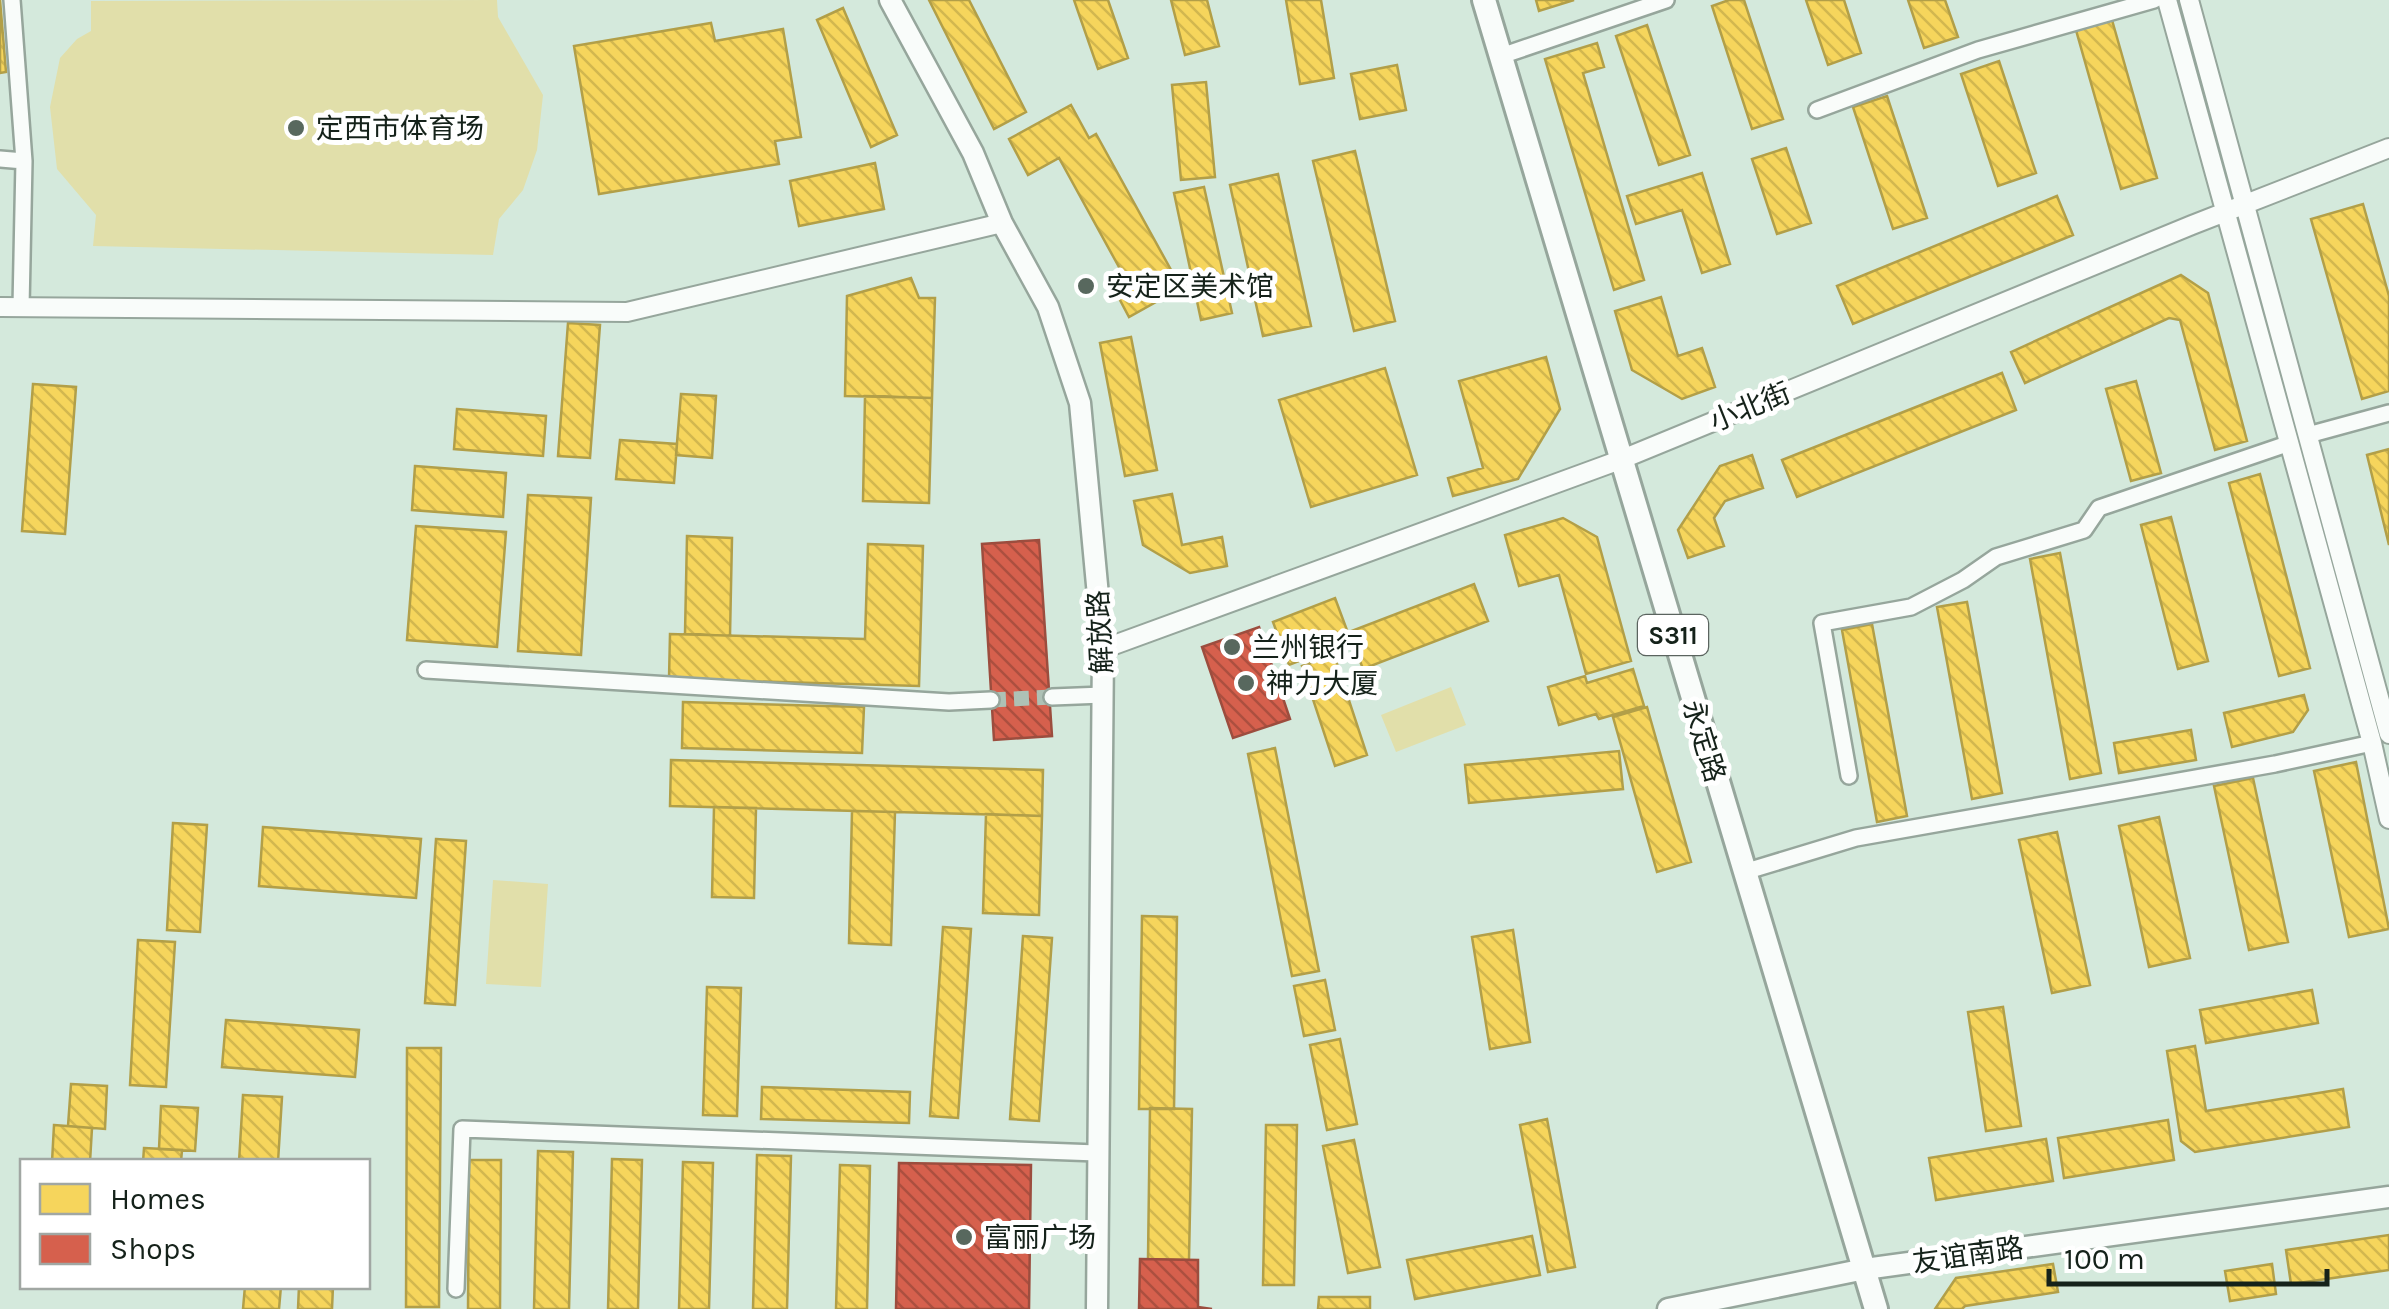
<svg xmlns="http://www.w3.org/2000/svg" width="2389" height="1309" viewBox="0 0 2389 1309" font-family="Karla,'Noto Sans SC',sans-serif">
  <style>
    .green { fill: #e1dfaa }
    .homes { fill: url(#homes-back-hatch); stroke: #b29f48; stroke-width: 2.5 }
    .shops { fill: url(#shops-back-hatch); stroke: #9c4d3e; stroke-width: 2.5 }
    .lines { fill: none; stroke-linecap: round; stroke-linejoin: round }
    .minor-tunnel { stroke: #aec1b5; stroke-width: 15; stroke-dasharray: 15 8; stroke-linecap: butt }
    .minor-casing { stroke: #96a69c; stroke-width: 20 }
    .tertiary-casing { stroke: #96a69c; stroke-width: 22 }
    .secondary-casing { stroke: #96a69c; stroke-width: 25 }
    .primary-casing { stroke: #96a69c; stroke-width: 28 }
    .minor { stroke: #f9fcfa; stroke-width: 15 }
    .tertiary { stroke: #f9fcfa; stroke-width: 18 }
    .secondary { stroke: #f9fcfa; stroke-width: 20 }
    .primary { stroke: #f9fcfa; stroke-width: 22 }
    .poi-dot { fill: #58685e; stroke: #fff; stroke-width: 4 }
    .labels { text-anchor: middle; dominant-baseline: central; stroke-width: 10; stroke-linejoin: round; paint-order: stroke }
    .shield { fill: #fff; stroke: #5b645f; stroke-width: 2.5 }
    .shield-label { font-size: 25px; font-weight: bold; fill: #15221a }
    .poi-label { font-size: 28px; fill: #15221a; stroke: #fff; text-anchor: start }
    .street-label { font-size: 28px; fill: #15221a; stroke: #fff }
  </style>
  <defs>
    <pattern id="homes-back-hatch" width="6" height="6" patternUnits="userSpaceOnUse" patternTransform="scale(2.5)"><rect width="6" height="6" fill="#f6d55c"/><path d="M-1 5l2 2M0 0l6 6M5-1l2 2" fill="none" stroke="#d2b74f"/></pattern>
    <pattern id="shops-back-hatch" width="6" height="6" patternUnits="userSpaceOnUse" patternTransform="scale(2.5)"><rect width="6" height="6" fill="#d6604d"/><path d="M-1 5l2 2M0 0l6 6M5-1l2 2" fill="none" stroke="#ac4f3f"/></pattern>
  </defs>
  <rect width="100%" height="100%" fill="#d4e9dc"/>
  <path class="green" d="M497,0L498,17L543,95L537,150L523,190L499,219L493,255L93,246L96,215L57,169L50,107L60,58L77,39L91,31V1Z
    M1451,687L1466,725L1396,752L1381,715Z
    M493,880L548,884L541,987L486,984Z"/>
  <path class="homes" d="M0,0L6,72L0,73Z
    M929,0H969L1026,112L994,129Z
    M1074,0H1108L1128,58L1098,69Z
    M1171,0H1207L1219,46L1185,55Z
    M1286,0H1321L1334,78L1300,84Z
    M1536,0H1574L1539,11Z
    M1729,0H1744L1783,119L1752,129L1712,6Z
    M1806,0H1844L1861,53L1828,65Z
    M1908,0H1945L1958,37L1924,48Z
    M843,8L897,135L871,147L817,20Z
    M2112,20L2157,178L2121,189L2076,30Z
    M711,23L715,41L783,29L801,137L775,141L779,164L599,194L574,46Z
    M1647,25L1690,155L1659,165L1616,36Z
    M1597,43L1604,67L1583,73L1644,280L1614,290L1545,59Z
    M1999,61L2036,173L1998,186L1961,74Z
    M1397,65L1406,110L1360,119L1351,74Z
    M1206,82L1215,177L1181,180L1172,85Z
    M1887,96L1927,218L1893,229L1853,107Z
    M1071,105L1089,138L1096,134L1181,288L1129,317L1112,285L1125,278L1059,158L1028,175L1009,139Z
    M1786,148L1811,223L1777,234L1752,159Z
    M1355,151L1395,321L1354,331L1313,161Z
    M875,163L884,209L799,226L790,181Z
    M1702,173L1730,264L1702,273L1682,210L1636,224L1627,196Z
    M1278,174L1311,326L1263,336L1230,185Z
    M1204,187L1232,313L1201,320L1174,193Z
    M2057,196L2073,235L1853,324L1837,286Z
    M2363,204L2389,296V391L2362,399L2311,219Z
    M2181,275L2208,293L2247,441L2215,450L2180,320L2169,318L2025,383L2011,352Z
    M911,278L919,298H935L932,398L845,396L847,296Z
    M1661,297L1678,356L1702,348L1715,387L1682,399L1632,370L1615,311Z
    M568,323L600,325L590,458L558,456Z
    M1131,337L1157,470L1125,476L1100,343Z
    M1546,357L1560,409L1518,479L1453,496L1448,478L1483,468L1459,381Z
    M1385,368L1417,475L1311,507L1279,400Z
    M2002,373L2016,410L1797,497L1782,460Z
    M2136,381L2161,473L2131,481L2106,389Z
    M33,384L76,387L65,534L22,531Z
    M681,394L716,396L712,458L676,455Z
    M865,396L932,398L929,503L863,501Z
    M457,409L546,416L543,456L454,449Z
    M620,440L677,444L674,483L616,479Z
    M2389,449V545L2367,455Z
    M1752,455L1763,488L1725,501L1714,518L1724,546L1688,558L1678,530L1720,466Z
    M415,466L506,473L503,517L412,510Z
    M2260,474L2310,668L2279,676L2229,483Z
    M1172,494L1182,545L1222,537L1227,566L1190,573L1143,545L1134,501Z
    M528,495L591,498L581,655L518,651Z
    M2171,517L2208,661L2178,669L2141,525Z
    M1563,518L1597,537L1631,661L1586,674L1559,575L1519,586L1505,535Z
    M416,526L506,532L497,647L407,640Z
    M687,536L732,538L730,636L685,634Z
    M868,544L923,546L919,686L669,679L670,634L865,639Z
    M2060,553L2101,773L2070,779L2030,559Z
    M1474,584L1488,621L1363,669L1349,632Z
    M1335,598L1351,641L1289,665L1273,622Z
    M1967,602L2002,793L1972,799L1937,607Z
    M1872,624L1907,816L1877,822L1842,630Z
    M1334,655L1367,755L1335,766L1302,666Z
    M1633,669L1644,706L1599,719L1596,714L1559,725L1548,687L1585,676L1587,683Z
    M2304,695L2308,710L2293,732L2232,747L2224,713Z
    M683,702L864,707L862,753L682,748Z
    M1647,707L1691,862L1657,872L1613,717Z
    M2191,730L2196,760L2119,773L2114,743Z
    M1275,748L1319,971L1292,976L1248,754Z
    M1619,751L1623,789L1469,803L1465,765Z
    M671,760L1043,770L1042,816L670,806Z
    M2356,762L2389,929L2349,937L2314,771Z
    M2253,778L2288,942L2249,950L2214,786Z
    M714,807L756,808L754,898L712,897Z
    M852,811L895,812L891,945L849,943Z
    M986,814L1042,816L1039,915L983,913Z
    M2159,817L2190,958L2149,967L2119,826Z
    M173,823L207,825L200,932L167,930Z
    M263,827L421,839L416,898L259,886Z
    M2057,832L2090,985L2052,993L2019,840Z
    M436,839L466,841L455,1005L425,1003Z
    M1142,916L1177,917L1174,1109H1139Z
    M943,927L971,929L958,1118L930,1116Z
    M1513,930L1530,1042L1490,1049L1472,937Z
    M1023,936L1052,938L1039,1121L1010,1119Z
    M138,940L175,942L166,1087L130,1085Z
    M1325,980L1335,1030L1304,1036L1294,986Z
    M707,987L741,988L737,1116L703,1115Z
    M2312,990L2318,1023L2206,1043L2200,1010Z
    M2003,1007L2021,1126L1986,1131L1968,1012Z
    M226,1020L359,1030L355,1077L222,1067Z
    M1340,1039L1357,1124L1327,1130L1310,1045Z
    M2195,1046L2206,1111L2343,1089L2349,1127L2195,1152L2181,1141L2167,1051Z
    M407,1048H441L439,1307H406Z
    M71,1084L107,1086L105,1129L68,1126Z
    M762,1087L910,1092L909,1123L761,1119Z
    M243,1095L282,1097L278,1162H239Z
    M161,1106L198,1108L195,1151L159,1149Z
    M1150,1108L1192,1109L1189,1260L1148,1259Z
    M1547,1119L1575,1267L1548,1272L1520,1125Z
    M2168,1120L2174,1160L2064,1178L2058,1138Z
    M54,1125L92,1128L90,1162H52Z
    M1266,1125H1297L1294,1285H1263Z
    M2046,1139L2053,1181L1936,1200L1929,1158Z
    M1354,1140L1380,1267L1348,1273L1323,1146Z
    M144,1148L182,1150L181,1162H143Z
    M538,1151L573,1152L569,1309H534Z
    M757,1155L791,1156L787,1309H753Z
    M612,1159L642,1160L638,1309H608Z
    M469,1160H501L500,1309H468Z
    M683,1162L713,1163L709,1309H679Z
    M840,1165L870,1166L867,1309H836Z
    M2389,1235V1270L2291,1284L2286,1250Z
    M1532,1236L1540,1275L1415,1299L1407,1260Z
    M2053,1264L2058,1292L1965,1306L1962,1309H1935L1956,1278Z
    M2272,1264L2276,1294L2230,1301L2225,1271Z
    M245,1286H281L279,1309H243Z
    M299,1286H333L332,1309H298Z
    M1319,1297H1370V1309H1318Z"/>
  <path class="shops" d="M1039,540L1052,736L994,740L982,544Z
    M1259,627L1290,719L1233,738L1202,647Z
    M899,1163L1031,1165L1029,1309H896Z
    M1140,1259L1198,1260V1307L1212,1309H1139Z"/>
  <g class="lines">
    <path class="minor-tunnel" d="M991,700L1052,697"/>
    <defs>
      <path id="minor" d="M12,0L24,161L21,307
        M1501,56L1666,0
        M1817,110L1978,50L2154,0
        M0,159L24,161
        M2308,435L2389,413
        M426,670L949,702L991,700
        M1052,697L1103,695
        M1849,776L1822,623L1911,607L1963,580L1996,557L2084,530L2099,508L2290,443
        M1744,872L1856,838L2275,764L2372,743
        M456,1289L462,1129L1097,1153"/>
      <path id="tertiary" d="M2167,0L2372,743L2389,819
        M2189,0L2389,734
        M0,307L627,312L1002,223
        M1103,649L1620,460L2192,225L2389,148"/>
      <path id="secondary" d="M890,0L973,153L1002,223L1048,307L1080,403L1103,649L1097,1309
        M1668,1309L1865,1269L2389,1197"/>
      <path id="primary" d="M1484,0L1876,1309"/>
    </defs>
    <use href="#minor" class="minor-casing"/>
    <use href="#tertiary" class="tertiary-casing"/>
    <use href="#secondary" class="secondary-casing"/>
    <use href="#primary" class="primary-casing"/>
    <use href="#minor" class="minor"/>
    <use href="#tertiary" class="tertiary"/>
    <use href="#secondary" class="secondary"/>
    <use href="#primary" class="primary"/>
  </g>
  <g class="poi-dot">
    <circle cx="296" cy="128" r="10"/>
    <circle cx="1086" cy="286" r="10"/>
    <circle cx="1232" cy="647" r="10"/>
    <circle cx="1246" cy="683" r="10"/>
    <circle cx="964" cy="1237" r="10"/>
  </g>
  <g class="labels">
    <rect class="shield" x="1638" y="615" width="70" height="40" rx="8"/>
    <g class="shield-label">
      <text x="1673" y="635">S311</text>
    </g>
    <g class="poi-label">
      <text x="316" y="128">定西市体育场</text>
      <text x="1106" y="286">安定区美术馆</text>
      <text x="1252" y="647">兰州银行</text>
      <text x="1266" y="683">神力大厦</text>
      <text x="984" y="1237">富丽广场</text>
    </g>
    <g class="street-label">
      <text transform="translate(1750 407) rotate(-22)">小北街</text>
      <text transform="translate(1100 632) rotate(-93)">解放路</text>
      <text transform="translate(1704 741) rotate(73)">永定路</text>
      <text transform="translate(1968 1255) rotate(-8)">友谊南路</text>
    </g>
  </g>
  <rect x="20" y="1159" width="350" height="130" fill="#ffffff" stroke="#a1a7a3" stroke-width="2.5"/>
  <rect x="40" y="1184" width="50" height="30" fill="#f6d55c" stroke="#a1a7a3" stroke-width="2.5"/>
  <text x="110" y="1209" font-size="30" fill="#15221a">Homes</text>
  <rect x="40" y="1234" width="50" height="30" fill="#d6604d" stroke="#a1a7a3" stroke-width="2.5"/>
  <text x="110" y="1259" font-size="30" fill="#15221a">Shops</text>
  <path d="M2049 1269v15h278v-15" fill="none" stroke="#15221a" stroke-width="5"/>
  <text x="2064" y="1269" font-size="30" fill="#15221a" stroke="#ffffff" stroke-width="8" paint-order="stroke">100 m</text>
</svg>
